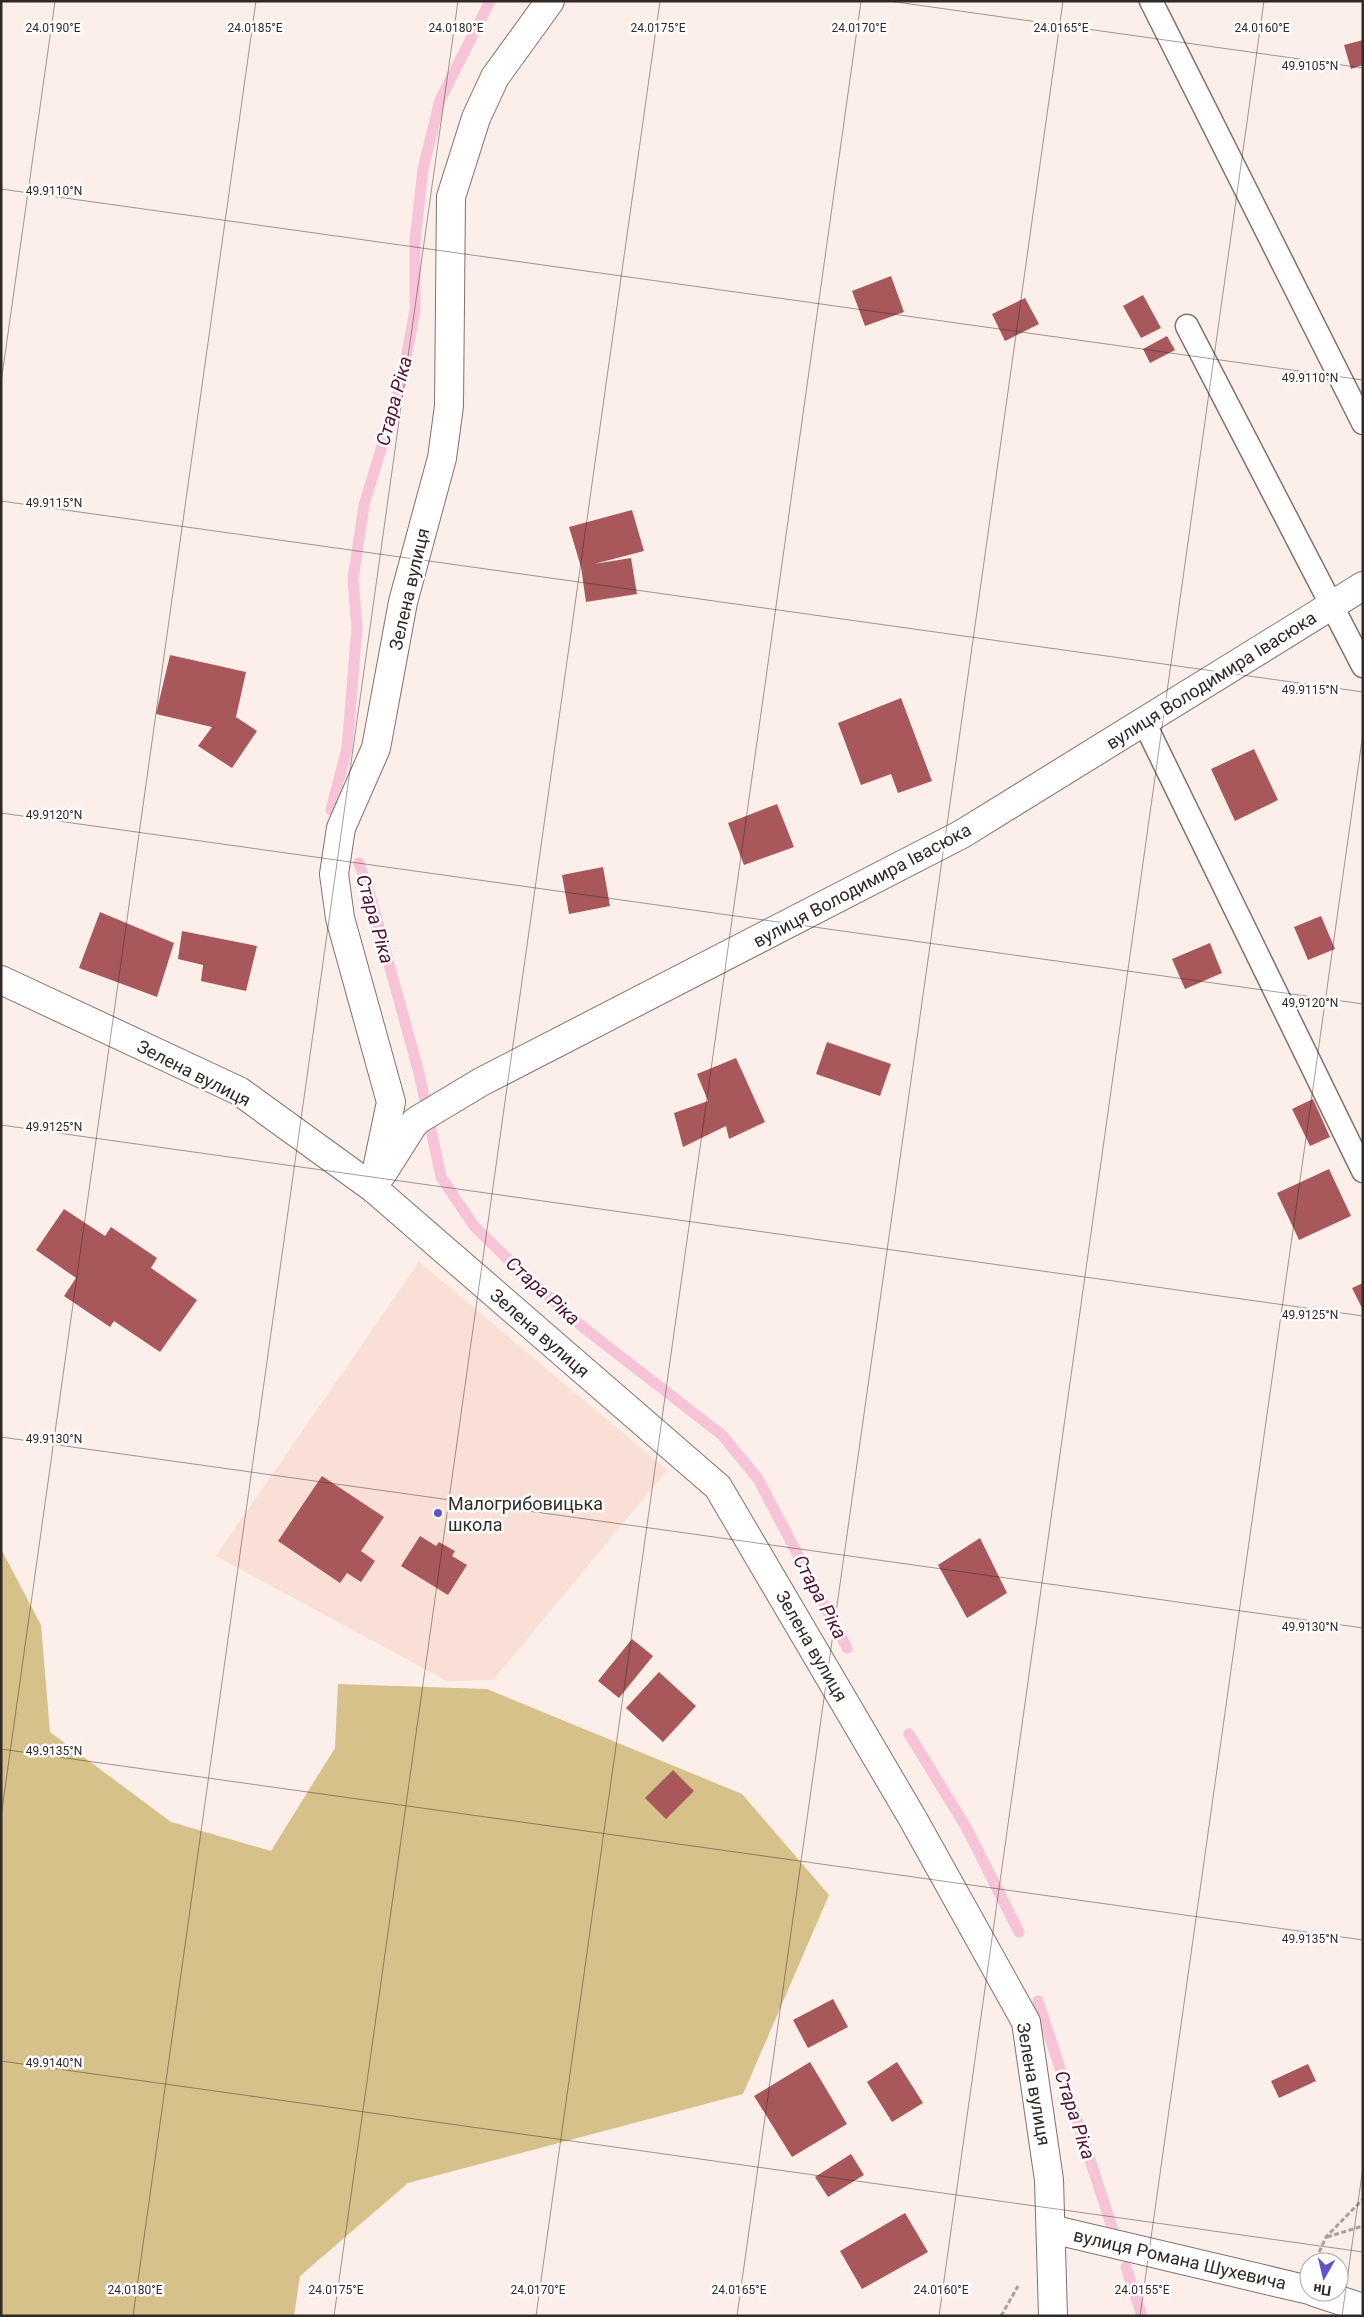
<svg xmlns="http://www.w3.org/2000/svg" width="1364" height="2317" viewBox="0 0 1364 2317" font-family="Roboto,sans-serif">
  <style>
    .built { fill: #f9dfd5 }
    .green { fill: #d5c189 }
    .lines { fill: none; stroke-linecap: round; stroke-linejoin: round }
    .stream { stroke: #f7c4d7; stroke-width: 11 }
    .building { fill: #a8585b }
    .service-casing { stroke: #82726c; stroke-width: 25 }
    .minor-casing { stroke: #82726c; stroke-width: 30 }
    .tertiary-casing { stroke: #82726c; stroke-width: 30 }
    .path { stroke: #aa9f9a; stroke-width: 3; stroke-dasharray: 5 2.5; stroke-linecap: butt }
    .service { stroke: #fff; stroke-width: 22 }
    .minor { stroke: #fff; stroke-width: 28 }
    .tertiary { stroke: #fff; stroke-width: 28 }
    .ticks { fill: none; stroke: #302926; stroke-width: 1; stroke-opacity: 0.45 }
    .poi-dot { fill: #5f53cb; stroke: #fff; stroke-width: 2 }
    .labels { text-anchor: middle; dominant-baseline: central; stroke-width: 5; stroke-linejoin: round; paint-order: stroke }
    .street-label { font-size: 18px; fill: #302926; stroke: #fff }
    .poi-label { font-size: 18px; fill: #302926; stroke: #fff; text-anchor: start }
    .water-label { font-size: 19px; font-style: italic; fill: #550e32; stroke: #fff }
    .ticks-label { font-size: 12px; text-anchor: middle; fill: #302926; stroke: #fff; stroke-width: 5; stroke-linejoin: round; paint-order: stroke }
  </style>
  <rect width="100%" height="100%" fill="#fceee8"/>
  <path class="built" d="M419,1262L667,1470L493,1680L447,1681L216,1556Z"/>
  <path class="green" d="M1,1549L41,1625L50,1732L171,1822L271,1851L335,1748L338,1684L487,1689L742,1794L829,1895L743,2094L408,2183L300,2276L294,2316H1Z"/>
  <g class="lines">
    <path class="stream" d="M331,810L347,748L357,628L353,579L364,505L402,380L415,310V241L423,169L440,100L490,1
      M359,863L370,895L419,1073L441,1177L474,1226L520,1271L584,1328L722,1435L758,1479L847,1648
      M909,1734L966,1827L1019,1932
      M1038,2001L1113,2230
      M1126,2267L1142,2316"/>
  </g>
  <path class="building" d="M1363,40V65L1351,69L1344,45Z
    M891,276L904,312L865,326L852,291Z
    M1143,295L1161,328L1141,338L1123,306Z
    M1025,298L1039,324L1005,341L992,314Z
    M1167,336L1175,350L1150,363L1143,349Z
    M632,510L644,551L594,564L631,558L637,594L586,602L581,567L569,527Z
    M170,655L246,672L236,717L257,731L232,768L198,746L212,727L156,714Z
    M901,698L932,781L898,793L891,774L861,785L838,723Z
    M1254,749L1278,800L1235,821L1211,769Z
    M777,804L794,847L744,865L728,823Z
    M603,867L610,906L569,914L562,875Z
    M100,912L174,943L157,997L79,968Z
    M1321,916L1335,949L1308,960L1294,927Z
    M182,931L257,946L246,991L201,981L203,965L178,959Z
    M1210,943L1222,973L1185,989L1172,959Z
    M827,1042L891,1064L880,1096L816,1074Z
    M736,1058L765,1122L729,1139L726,1126L683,1147L674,1113L708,1101L697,1074Z
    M1313,1099L1330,1137L1310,1146L1292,1109Z
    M1329,1169L1351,1216L1299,1240L1277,1193Z
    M64,1209L105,1236L111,1227L157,1258L151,1268L197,1300L160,1352L114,1321L110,1327L64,1296L76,1278L36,1250Z
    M1363,1283V1310L1352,1288Z
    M322,1476L384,1517L361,1551L375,1561L361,1582L347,1573L340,1583L278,1541Z
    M420,1536L436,1546L439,1542L455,1551L452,1556L467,1565L448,1595L401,1566Z
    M980,1538L1007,1593L967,1618L938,1565Z
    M632,1639L653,1656L619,1698L598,1681Z
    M659,1672L696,1706L663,1742L626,1708Z
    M673,1770L694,1791L666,1819L645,1798Z
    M833,1999L848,2027L808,2048L793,2020Z
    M810,2062L847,2124L792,2157L754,2096Z
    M897,2062L923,2103L892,2122L867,2082Z
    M1308,2064L1316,2081L1279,2098L1271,2081Z
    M851,2154L864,2175L828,2197L815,2177Z
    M905,2213L928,2252L862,2289L840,2251Z"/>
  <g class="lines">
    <defs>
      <path id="service" d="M1151,1L1363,423
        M1187,326L1363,666
        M1144,722L1363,1171"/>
      <path id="minor" d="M382,1174L415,1122L421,1118L481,1082L962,834L1363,586
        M373,1188L391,1102L340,918L334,874L341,828L376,748L403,602L442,458L449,406L451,197L476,118L495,77L550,1
        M1051,2229L1309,2290
        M1314,2292L1363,2308"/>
      <path id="tertiary" d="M1,980L239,1091L373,1188L718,1487L913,1819L1026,2022L1049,2180L1053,2316"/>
    </defs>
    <use href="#service" class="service-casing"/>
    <use href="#minor" class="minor-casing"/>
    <use href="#tertiary" class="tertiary-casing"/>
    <path class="path" d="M1327,2237L1363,2226
      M1316,2259L1326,2237L1363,2199
      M1001,2316L1018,2286"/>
    <use href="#service" class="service"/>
    <use href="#minor" class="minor"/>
    <use href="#tertiary" class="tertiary"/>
  </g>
  <path class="ticks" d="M889,1L1363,68M1,189L1363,380M1,383L55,1M1,501L1363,692M1,813L1363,1004M1,1125L1363,1316M1,1437L1363,1628M1,1749L1363,1940M1,1817L256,1M1,2061L1363,2252M133,2316L458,1M334,2316L660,1M536,2316L861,1M737,2316L1063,1M939,2316L1264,1M1140,2316L1363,733M1342,2316L1363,2167"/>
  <circle class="poi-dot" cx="438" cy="1513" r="5"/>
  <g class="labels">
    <g class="street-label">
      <text transform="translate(409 589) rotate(-77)">Зелена вулиця</text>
      <text transform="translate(1211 680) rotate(-32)">вулиця Володимира Івасюка</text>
      <text transform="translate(862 885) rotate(-28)">вулиця Володимира Івасюка</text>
      <text transform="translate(194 1073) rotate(27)">Зелена вулиця</text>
      <text transform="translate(540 1333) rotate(41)">Зелена вулиця</text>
      <text transform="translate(812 1646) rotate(60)">Зелена вулиця</text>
      <text transform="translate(1034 2084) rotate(80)">Зелена вулиця</text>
      <text transform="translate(1180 2259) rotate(13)">вулиця Романа Шухевича</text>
    </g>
    <g class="poi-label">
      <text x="448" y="1503">Малогрибовицька<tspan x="448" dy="21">школа</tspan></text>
    </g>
    <g class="water-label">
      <text transform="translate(394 401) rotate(-75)">Стара Ріка</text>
      <text transform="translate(375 919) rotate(74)">Стара Ріка</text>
      <text transform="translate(543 1291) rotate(42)">Стара Ріка</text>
      <text transform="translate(820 1597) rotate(62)">Стара Ріка</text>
      <text transform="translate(1075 2115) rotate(72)">Стара Ріка</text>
    </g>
  </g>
  <g class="ticks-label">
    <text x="53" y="32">24.0190°E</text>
    <text x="255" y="32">24.0185°E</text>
    <text x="456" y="32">24.0180°E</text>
    <text x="658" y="32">24.0175°E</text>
    <text x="859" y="32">24.0170°E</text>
    <text x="1061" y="32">24.0165°E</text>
    <text x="1262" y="32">24.0160°E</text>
    <text x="1310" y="70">49.9105°N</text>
    <text x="54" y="195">49.9110°N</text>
    <text x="1310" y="382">49.9110°N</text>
    <text x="54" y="507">49.9115°N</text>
    <text x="1310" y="694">49.9115°N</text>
    <text x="54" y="819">49.9120°N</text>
    <text x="1310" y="1007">49.9120°N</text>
    <text x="54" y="1131">49.9125°N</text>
    <text x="1310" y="1319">49.9125°N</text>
    <text x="54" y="1443">49.9130°N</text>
    <text x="1310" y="1631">49.9130°N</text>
    <text x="54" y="1755">49.9135°N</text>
    <text x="1310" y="1943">49.9135°N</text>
    <text x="54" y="2067">49.9140°N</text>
    <text x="135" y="2294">24.0180°E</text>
    <text x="336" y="2294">24.0175°E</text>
    <text x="538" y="2294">24.0170°E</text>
    <text x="739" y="2294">24.0165°E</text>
    <text x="941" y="2294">24.0160°E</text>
    <text x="1142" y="2294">24.0155°E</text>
  </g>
  <rect width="1364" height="2317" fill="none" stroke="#302926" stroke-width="5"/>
  <g transform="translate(1324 2277) rotate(188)"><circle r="24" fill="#ffffff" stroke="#aca9a8"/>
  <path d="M0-4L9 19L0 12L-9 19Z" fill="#5f53cb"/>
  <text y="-8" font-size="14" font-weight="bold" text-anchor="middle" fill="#302926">Пн</text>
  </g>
</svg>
